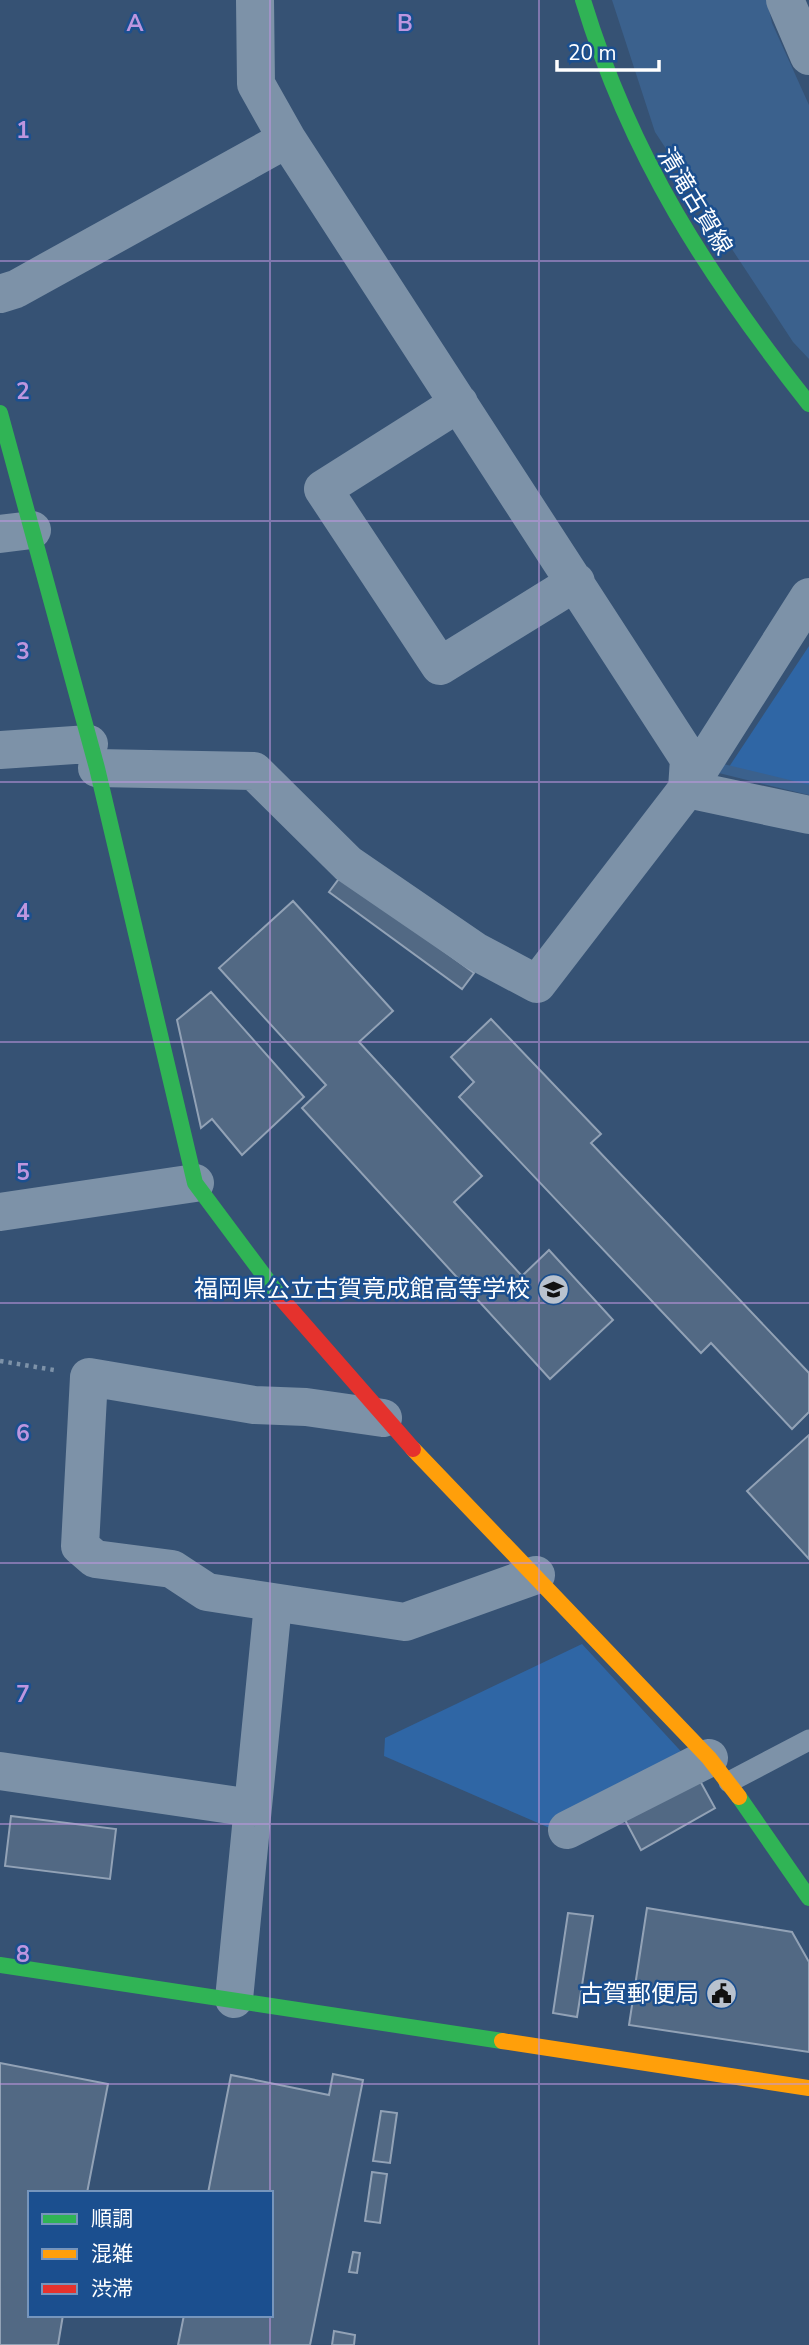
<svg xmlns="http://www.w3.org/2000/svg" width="809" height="2345" viewBox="0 0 809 2345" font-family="'Nunito Sans','Noto Sans JP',sans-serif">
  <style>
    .green { fill: #2f66a5 }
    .water { fill: #3b618d }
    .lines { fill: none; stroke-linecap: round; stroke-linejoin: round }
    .stream { stroke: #3b618d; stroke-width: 10 }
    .building { fill: #526984; stroke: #92a2b6; stroke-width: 2 }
    .path { stroke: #7d92a8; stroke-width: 4.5; stroke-dasharray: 3.5 5; stroke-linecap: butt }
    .lane { stroke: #7d92a8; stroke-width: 21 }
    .street { stroke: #7d92a8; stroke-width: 38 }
    .fast { stroke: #30b455; stroke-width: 16 }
    .slow { stroke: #ff9f0a; stroke-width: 16 }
    .jam { stroke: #e5322d; stroke-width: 16 }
    .grid { fill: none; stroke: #bd96df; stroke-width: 2; stroke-opacity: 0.55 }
    .labels { text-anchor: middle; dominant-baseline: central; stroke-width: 5; stroke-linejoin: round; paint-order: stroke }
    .street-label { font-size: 24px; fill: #fff; stroke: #1b4f8f }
    .poi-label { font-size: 24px; fill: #fff; stroke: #1b4f8f; text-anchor: end }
    .grid-label { font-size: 23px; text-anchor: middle; font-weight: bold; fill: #bd96df; stroke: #1b4f8f; stroke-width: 5; stroke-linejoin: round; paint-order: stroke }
  </style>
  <rect width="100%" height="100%" fill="#365274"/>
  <path class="green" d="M809,646V792L725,773Z
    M582,1644L688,1759L552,1829L384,1756L385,1738Z"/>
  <path class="water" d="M612,0H767L772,23L809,105V359L793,342L655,132Z"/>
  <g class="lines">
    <path class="stream" d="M719,768L809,790"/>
  </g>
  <path class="building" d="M341,876L474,973L462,989L329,892Z
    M293,901L393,1011L359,1042L482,1176L454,1202L522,1276L549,1250L613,1320L550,1379L302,1108L326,1085L219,968Z
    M211,992L304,1097L242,1155L212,1119L201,1128L177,1020Z
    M491,1019L601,1134L591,1143L809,1373V1412L792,1429L711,1343L701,1353L459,1097L474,1082L451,1057Z
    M809,1435V1559L747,1491Z
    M699,1779L715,1808L641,1850L625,1820Z
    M11,1816L116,1829L110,1879L5,1866Z
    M647,1908L792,1932L809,1962V2052L629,2025Z
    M568,1913L593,1916L577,2017L553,2013Z
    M0,2063L108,2084L87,2193H30V2315H63L58,2345H0Z
    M333,2074L363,2080L310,2345H178L184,2315H271V2193H208L231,2075L329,2095Z
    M381,2111L397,2113L390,2163L373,2161Z
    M372,2172L387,2174L380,2223L365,2221Z
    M353,2252L360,2253L357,2273L349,2272Z
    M334,2331L355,2335L354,2345H332Z"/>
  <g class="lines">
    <path class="path" d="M0,1361L54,1370"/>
    <path class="lane" d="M729,1782L809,1740"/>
    <path class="street" d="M255,0L256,84L287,139
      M785,0L809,56
      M0,294L16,289L287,139L689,759L687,789
      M459,403L323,489L440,666L576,582
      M0,534L32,530
      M0,750L89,744
      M97,768L254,771L348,864L475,951L537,984L687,789L809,597
      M687,789L809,815
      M0,1212L195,1183
      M383,1418L306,1407L254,1405L89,1377L80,1546L95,1559L172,1569L207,1592L405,1622L536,1575
      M0,1771L252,1808
      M567,1830L709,1758
      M234,1999L273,1604"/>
    <path class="fast" d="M583,0C631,158 708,276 809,404
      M0,413L97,768L195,1183L280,1297
      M739,1797L809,1898
      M0,1965L502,2041"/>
    <path class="slow" d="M413,1449L709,1758L739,1797
      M502,2041L809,2088"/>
    <path class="jam" d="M280,1297L413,1449"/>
  </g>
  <path class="grid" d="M270,0V2193M539,0V2345M0,261H809M0,521H809M0,782H809M0,1042H809M0,1303H809M0,1563H809M0,1824H809M0,2084H809M270,2315V2345"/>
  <defs>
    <symbol id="school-disc" viewBox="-11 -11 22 22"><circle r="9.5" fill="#b9c2ce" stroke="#1b4f8f"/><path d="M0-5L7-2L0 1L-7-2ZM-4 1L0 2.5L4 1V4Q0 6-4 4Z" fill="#111"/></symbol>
    <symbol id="civic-disc" viewBox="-11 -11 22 22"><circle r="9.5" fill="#b9c2ce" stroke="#1b4f8f"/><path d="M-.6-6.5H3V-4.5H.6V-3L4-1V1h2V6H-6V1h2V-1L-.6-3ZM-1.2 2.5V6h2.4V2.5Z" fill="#111"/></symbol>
  </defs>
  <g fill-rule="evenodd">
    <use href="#school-disc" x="536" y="1272" width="35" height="35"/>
    <use href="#civic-disc" x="704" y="1976" width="35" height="35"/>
  </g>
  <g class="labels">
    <g class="street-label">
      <text transform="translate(695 201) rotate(59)">清滝古賀線</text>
    </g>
    <g class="poi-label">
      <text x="530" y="1289">福岡県公立古賀竟成館高等学校</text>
      <text x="699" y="1994">古賀郵便局</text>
    </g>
  </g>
  <g class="grid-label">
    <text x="135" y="31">A</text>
    <text x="405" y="31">B</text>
    <text x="23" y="138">1</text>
    <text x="23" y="399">2</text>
    <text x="23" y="659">3</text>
    <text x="23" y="920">4</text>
    <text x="23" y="1180">5</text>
    <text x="23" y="1441">6</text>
    <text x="23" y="1702">7</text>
    <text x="23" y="1962">8</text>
  </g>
  <rect x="28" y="2191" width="245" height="126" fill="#1b4f8f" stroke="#7695bc" stroke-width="2"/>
  <rect x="42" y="2214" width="35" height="10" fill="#30b455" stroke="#7695bc" stroke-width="2"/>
  <text x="91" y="2226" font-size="21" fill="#ffffff">順調</text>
  <rect x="42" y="2249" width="35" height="10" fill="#ff9f0a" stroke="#7695bc" stroke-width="2"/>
  <text x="91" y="2261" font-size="21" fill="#ffffff">混雑</text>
  <rect x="42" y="2284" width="35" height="10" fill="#e5322d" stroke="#7695bc" stroke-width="2"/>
  <text x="91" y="2296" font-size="21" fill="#ffffff">渋滞</text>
  <path d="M557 60v10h102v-10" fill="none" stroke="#ffffff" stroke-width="3.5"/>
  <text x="568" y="60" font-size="21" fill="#ffffff" stroke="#1b4f8f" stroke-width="5" paint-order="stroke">20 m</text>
</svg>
